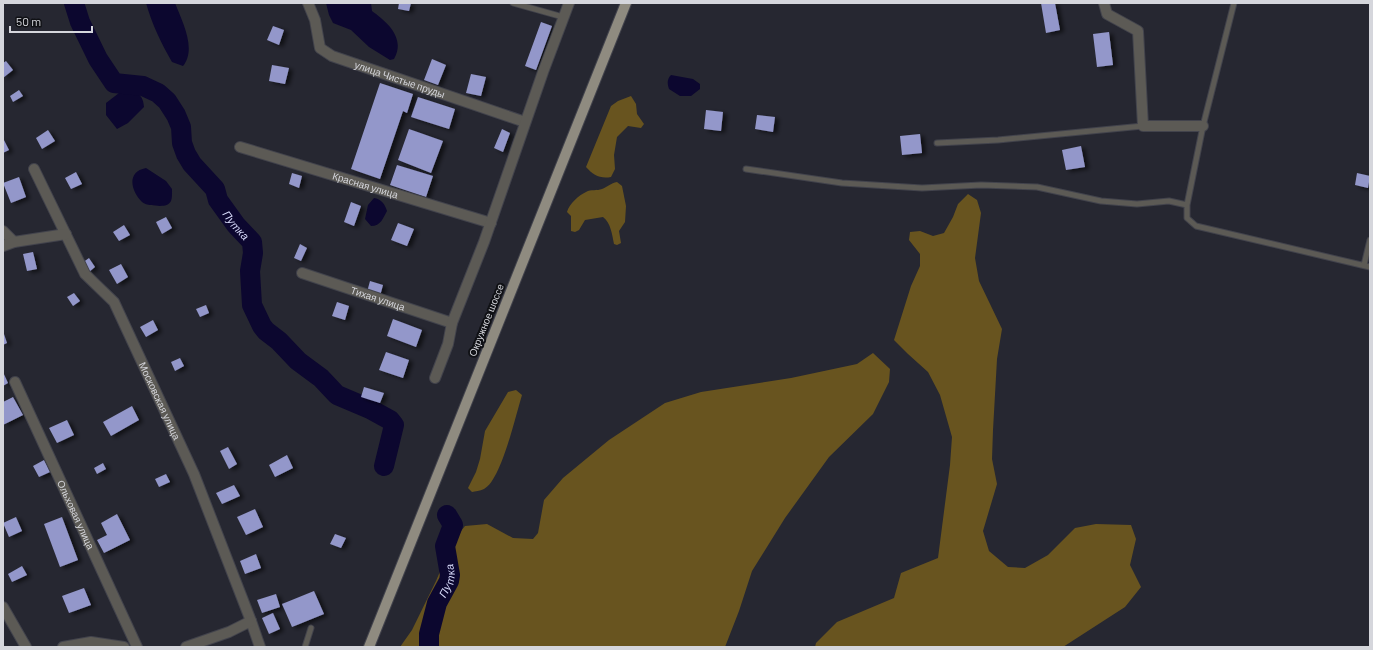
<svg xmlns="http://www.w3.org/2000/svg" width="1373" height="650" viewBox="0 0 1373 650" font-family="Barlow,sans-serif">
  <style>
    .forest { fill: #68541f }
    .water { fill: #0c072f }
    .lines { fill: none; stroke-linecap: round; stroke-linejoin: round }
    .river { stroke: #0c072f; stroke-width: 20 }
    .building { fill: #9397ca; filter: url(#shadow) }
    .service-casing { stroke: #42434c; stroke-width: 7 }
    .minor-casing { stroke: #42434c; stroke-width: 12 }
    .primary-casing { stroke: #42434c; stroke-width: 12 }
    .service { stroke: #5c5a55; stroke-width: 5 }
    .minor { stroke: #5c5a55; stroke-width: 10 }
    .primary { stroke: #8f8b80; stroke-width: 10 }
    .labels { text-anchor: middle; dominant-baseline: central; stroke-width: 4; stroke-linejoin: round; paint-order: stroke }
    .street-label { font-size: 10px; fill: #d5d6dc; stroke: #101115 }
    .water-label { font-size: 11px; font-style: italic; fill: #d8dbfa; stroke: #101115 }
  </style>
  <defs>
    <filter id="shadow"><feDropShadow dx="4" dy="2" stdDeviation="2" flood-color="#0009"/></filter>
  </defs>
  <rect width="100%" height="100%" fill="#262731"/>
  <path class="forest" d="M631,96L636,104L637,114L644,124L641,128L628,126L617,137L614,155L615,169L611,177C600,179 593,175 586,167L611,106L618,101Z
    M617,182L622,186L626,206L625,222L619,231L621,243L617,245L614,244C612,235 611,223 603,217L585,220L579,230L575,232L571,231V216L567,212C569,204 579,195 586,192C591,189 597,191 602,189C607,187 611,183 617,182Z
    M968,194L977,200L981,213L975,258L979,281L1002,329L997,359L993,430L992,459L997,484L983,531L989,551L1008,567L1025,568L1048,555L1075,528L1096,524L1131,525L1136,539L1130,565L1141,587L1125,607L1063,647H815L816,643L837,622L894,598L901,573L938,558L950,465L952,437L940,395L928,372L908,354L894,340L911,286L920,266V254L909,240L910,232L920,231L933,236L944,233L953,217L958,204Z
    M873,353L890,369L889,382L873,414L829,457L785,518L752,571L739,611L725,647H400L412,630L436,581L453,541L465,526L487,524L513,538L533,539L538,533L544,500L563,478L609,440L665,403L701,392L791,378L857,364Z
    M516,390L522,395C516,414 501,481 484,489C480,491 475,491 472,492L468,488L476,472L480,459L485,431L508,392Z"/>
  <path class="water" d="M146,3H175C182,21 197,49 183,66L172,62C161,43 152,24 146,3Z
    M326,3H371L372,11C387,22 406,38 394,59L390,60L369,47L351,30L333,23L329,15Z
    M671,75L693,79L700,84V89L691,96H680L669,89C667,84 667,79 671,75Z
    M124,92C136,92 143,93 144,107L128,123L117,129L106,115V103L119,93Z
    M146,168L166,181L172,189C172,199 173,206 160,206C154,205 147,206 142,202C131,191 126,172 146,168Z
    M374,198C381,199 385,204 387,211C383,218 381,226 371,226L365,219L368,205Z"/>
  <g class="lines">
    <g class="river">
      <path id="s1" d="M74,3L80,22L98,59L114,83L143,86L158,93L167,101L176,115L181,127L182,143L186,154L192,164L215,189L218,200L236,225L252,242L253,253L250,271L252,305L262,326L266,331L279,341L298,361L321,378L337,395L370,409L390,420L394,425L384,466"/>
      <path id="s2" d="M429,647V634L437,603L449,581L450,575L445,546L453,525L447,515"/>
    </g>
  </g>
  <path class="building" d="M399,3H411L409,11L398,9Z
    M1041,3H1055L1060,30L1046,33Z
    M541,22L552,26L536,70L525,66Z
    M273,26L284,30L279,45L267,40Z
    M1109,32L1113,65L1097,67L1093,34Z
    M432,59L446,65L438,85L424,80Z
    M6,61L13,70L3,78V63Z
    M272,65L289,68L285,84L269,81Z
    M471,74L486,77L481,96L466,93Z
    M380,83L413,94L407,113L403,111L380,179L351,169Z
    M19,90L23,96L13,102L10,96Z
    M418,97L455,109L449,129L411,117Z
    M706,110L723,112L721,131L704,129Z
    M757,115L775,117L773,132L755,129Z
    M409,129L443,141L431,173L398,160Z
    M502,129L510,133L503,152L494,148Z
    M48,130L55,141L42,149L36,138Z
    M920,134L922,153L902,155L900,136Z
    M3,138L9,150L3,153Z
    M1081,146L1085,167L1066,170L1062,150Z
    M397,165L433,176L426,197L390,185Z
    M76,172L82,184L71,189L65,178Z
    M292,173L302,176L299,188L289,184Z
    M1357,173L1370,176L1368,188L1355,185Z
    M19,177L26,197L11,203L3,183Z
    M351,202L361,206L354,226L344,222Z
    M166,217L172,228L162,234L156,222Z
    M398,223L414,229L407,246L391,240Z
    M124,225L130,235L119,241L113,232Z
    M300,244L307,248L301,261L294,258Z
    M33,252L37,269L27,271L23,254Z
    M89,258L95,267L89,272L82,263Z
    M121,264L128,277L117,284L109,270Z
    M370,281L383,285L380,296L367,292Z
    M74,293L80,301L73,306L67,297Z
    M337,302L349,306L345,320L332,316Z
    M206,305L209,313L200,317L196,309Z
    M393,319L422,330L416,347L387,336Z
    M153,320L158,330L146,337L140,327Z
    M3,331L7,343L3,345Z
    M386,352L409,360L403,378L379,370Z
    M180,358L184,366L175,371L171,362Z
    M3,372L8,383L3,386Z
    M364,387L384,393L380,403L361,397Z
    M13,397L23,415L3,425V402Z
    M132,406L139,420L111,436L103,422Z
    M67,420L74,435L57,443L49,428Z
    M228,447L237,464L229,469L220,451Z
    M287,455L293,468L275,477L269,465Z
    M44,460L50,472L39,477L33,466Z
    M103,463L106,469L97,474L94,468Z
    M166,474L170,482L159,487L155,479Z
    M234,485L240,496L222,504L216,493Z
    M255,509L263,527L246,535L237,517Z
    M117,514L130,540L104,553L97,540L107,535L101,523Z
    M16,517L22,531L9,537L3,523Z
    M62,517L78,560L60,567L44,524Z
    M335,534L346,538L341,548L330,544Z
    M256,554L261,568L245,574L240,561Z
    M22,566L27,575L12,582L8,574Z
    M84,588L91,605L69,613L62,596Z
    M314,591L324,614L292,627L282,604Z
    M276,594L280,607L262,613L257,600Z
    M273,613L280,629L269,634L262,618Z"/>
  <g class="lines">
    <defs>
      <path id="service" d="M513,3L563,17
        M1234,3L1203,126L1187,205V218L1196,226L1370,267
        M937,143L998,140L1143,126
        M746,169L842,183L922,188L981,185L1037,187L1101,201L1137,204L1169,201L1187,205
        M1364,265L1370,240
        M305,647L311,628"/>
      <g id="minor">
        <path id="s3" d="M308,3L315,20L320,48L332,56L525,122"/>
        <path d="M1104,3L1107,14L1138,31L1143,126H1203"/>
        <path id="s4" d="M240,147L491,223"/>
        <path id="s5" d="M34,169L85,274L114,302L194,474L251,621L260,647"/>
        <path d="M3,231L14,242"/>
        <path d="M3,246L14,242L66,234"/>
        <path id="s6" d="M302,273L452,323"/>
        <path d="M435,378L448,344L452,323L484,242L543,72L569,3"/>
        <path id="s7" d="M15,382L137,647"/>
        <path d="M3,607L26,647"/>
        <path d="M63,647L91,642L124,647"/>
        <path d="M186,647L229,632L251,621"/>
      </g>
      <path id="primary" d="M369,647L626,3"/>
    </defs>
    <use href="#service" class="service-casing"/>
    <use href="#minor" class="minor-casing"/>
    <use href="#primary" class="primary-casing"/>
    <use href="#service" class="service"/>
    <use href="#minor" class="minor"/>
    <use href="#primary" class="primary"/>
  </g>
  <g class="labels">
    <g class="street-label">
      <text stroke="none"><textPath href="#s3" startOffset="133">улица Чистые пруды</textPath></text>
      <text stroke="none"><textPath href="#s4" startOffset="131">Красная улица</textPath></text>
      <text stroke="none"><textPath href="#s6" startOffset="80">Тихая улица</textPath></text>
      <text transform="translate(486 320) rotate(-68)">Окружное шоссе</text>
      <text stroke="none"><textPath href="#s5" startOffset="266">Московская улица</textPath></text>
      <text stroke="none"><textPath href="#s7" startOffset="146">Ольховая улица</textPath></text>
    </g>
    <g class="water-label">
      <text stroke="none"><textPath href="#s1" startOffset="293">Путка</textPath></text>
      <text stroke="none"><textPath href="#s2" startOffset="70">Путка</textPath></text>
    </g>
  </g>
  <rect width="1373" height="650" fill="none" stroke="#d5d6dc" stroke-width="8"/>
  <path d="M10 26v6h82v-6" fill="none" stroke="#d5d6dc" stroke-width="2"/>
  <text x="16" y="26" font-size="12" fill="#d5d6dc" stroke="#101115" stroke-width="3" paint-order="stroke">50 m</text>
</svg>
